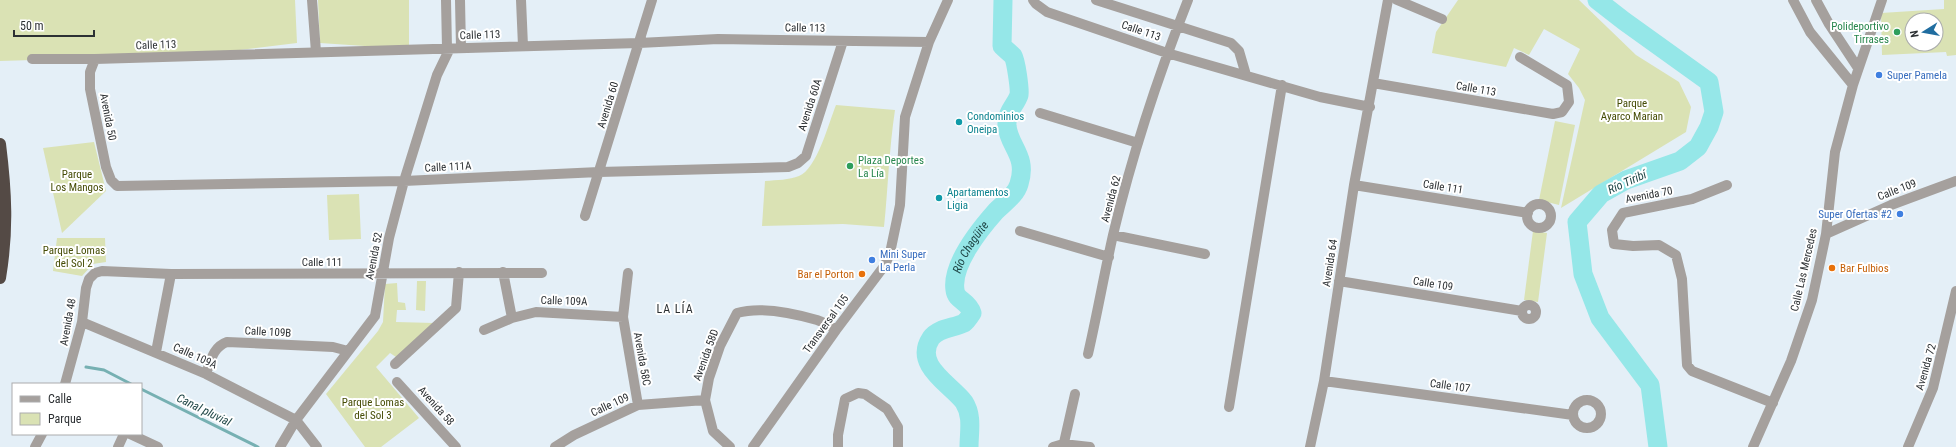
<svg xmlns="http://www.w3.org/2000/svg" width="1956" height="447" viewBox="0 0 1956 447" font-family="'Roboto Condensed',sans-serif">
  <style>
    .green { fill: #dae2b4; fill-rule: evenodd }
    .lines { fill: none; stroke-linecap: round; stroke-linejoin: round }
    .stream { stroke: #76b0b2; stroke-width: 3 }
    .river { stroke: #95e7e8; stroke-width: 19 }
    .minor { stroke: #a5a09d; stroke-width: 10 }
    .highway { stroke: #544a45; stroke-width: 12 }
    .leisure-dot { fill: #2e9e5b; stroke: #fff; stroke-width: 1.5 }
    .shop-dot { fill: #3f7fe0; stroke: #fff; stroke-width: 1.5 }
    .culture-dot { fill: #0f9aa8; stroke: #fff; stroke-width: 1.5 }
    .food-dot { fill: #e8710a; stroke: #fff; stroke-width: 1.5 }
    .labels { text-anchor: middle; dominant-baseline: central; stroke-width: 4; stroke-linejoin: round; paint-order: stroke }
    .leisure-label { font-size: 11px; fill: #27864d; stroke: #fff; text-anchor: end }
    .street-label { font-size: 11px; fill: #2c3033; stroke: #fff }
    .shop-label { font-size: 11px; fill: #366cbe; stroke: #fff; text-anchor: start }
    .park-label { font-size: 11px; fill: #454c05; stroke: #fff }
    .culture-label { font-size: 11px; fill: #0d838f; stroke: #fff; text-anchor: start }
    .food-label { font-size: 11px; fill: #c56008; stroke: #fff; text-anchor: start }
    .water-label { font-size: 12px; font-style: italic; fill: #1f4646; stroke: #fff }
    .neighbourhood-label { font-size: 12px; letter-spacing: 1px; fill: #2c3033; stroke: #fff }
  </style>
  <rect width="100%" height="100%" fill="#e4eff7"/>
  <path class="green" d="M0,0H295L297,43L199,55L0,61Z
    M318,0H409V49L320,43Z
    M1458,0H1579L1636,55L1679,82L1691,107L1686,132L1561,208L1585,100L1579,88L1568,74L1580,49L1544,29L1529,55L1514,48L1506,67L1432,53L1436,32Z
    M1944,0H1956V55L1947,56L1946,52L1882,55L1881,13L1944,9ZM1912,20H1936V44H1912Z
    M836,105L895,110C889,149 888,188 884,227L843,224L762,226L765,181C777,180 789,180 799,176C817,169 829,122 836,105Z
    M1555,121L1575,125L1559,205L1539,200Z
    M94,142L106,191L62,233L43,148Z
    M359,194L361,239L329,240L327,195Z
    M1533,231L1547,233L1538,302L1524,300Z
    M57,238H105L106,262L93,264L82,276L53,271Z
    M417,281H426L425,311L416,310Z
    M397,283L398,302L405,303L406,310H397L396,322L434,323L396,357L390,353L376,367L419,418L381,447H365L326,394L378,331L383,322L385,284Z"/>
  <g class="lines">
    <path class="stream" d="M86,367L104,370L131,384
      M141,389L258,447"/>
    <g class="river">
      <path d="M1597,0L1624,21L1709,82L1714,112L1709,127L1698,147L1680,161L1626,180L1601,194L1577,222L1583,274L1600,318L1650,385L1658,447"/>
      <path id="s1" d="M969,447C969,432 973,416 964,402C950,384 913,365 931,338C938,328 954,328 964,323C967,321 970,316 972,313C968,300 956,301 955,290C951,265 980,229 996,211C1004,203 1016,195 1019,184C1028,156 1009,147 1007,126C1006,111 1016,105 1019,95C1020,89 1016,61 1013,56C1010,53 1005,49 1002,46L1003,0"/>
    </g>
    <path class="minor" d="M312,0L316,52
      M446,0L447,48
      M460,0L461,48
      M521,0L523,46
      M1033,0L1036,4L1047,12L1167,53L1320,97L1370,107
      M1096,0L1231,43L1239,51L1246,75
      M1397,0L1442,19
      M1793,0L1810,32L1853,85
      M1816,0L1829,24L1858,68
      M32,59H95L639,43L718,39L929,42
      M95,59L90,72V89L106,167L111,180L117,186L404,181L599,172L788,167L798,163L806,156L843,41
      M1373,83L1553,114L1562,112L1569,102L1567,85L1520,57
      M1040,113L1138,143
      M1354,185L1528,213
      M1727,185L1692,199L1623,213L1612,230L1614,244L1633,246L1659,245L1676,255L1682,279L1687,365L1692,371L1773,403
      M1527 216a12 12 0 1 1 24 0a12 12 0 1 1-24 0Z
      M585,216L652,0
      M1020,231L1109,257
      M1826,234L1891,205L1956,181
      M1113,235L1205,254
      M503,272L512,318
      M628,273L623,317L638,405
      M1339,281L1522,311
      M1522 312a7 7 0 1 1 14 0a7 7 0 1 1-14 0Z
      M82,322L206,374L296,420L317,447
      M484,330L512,318L536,312L623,317
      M156,352L171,274
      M1088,354C1097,315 1104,275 1113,235C1132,155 1158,76 1188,0
      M395,364L456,308L459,272
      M206,374C211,360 213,347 227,342L333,347L348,351
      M1324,381L1573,415
      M397,382L456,447
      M65,384L82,322L86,288L89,279L95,273L102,271L171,274L542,273
      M1573 414a14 14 0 1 1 28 0a14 14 0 1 1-28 0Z
      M1229,407L1282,85
      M130,434L158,447
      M35,447L42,434
      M118,447L124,434
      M280,447L296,420L375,316L389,238L404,181L437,75L450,48
      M555,447L574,435L638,405L705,400
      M730,447L713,431L705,400L709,378L720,346L737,313C761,306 793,313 817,320C823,322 830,326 836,330
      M753,447L836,330L885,265L890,253L900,205L905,117L929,42L948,0
      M838,447V435L845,399L858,393L865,394L887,409L898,427V447
      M1053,447L1063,444L1090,447
      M1063,447L1075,394
      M1310,447L1324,381L1354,185L1388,0
      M1753,447L1791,361L1812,300L1826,234L1835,152L1853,85L1882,0
      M1908,447L1933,388L1956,291"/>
    <path class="highway" d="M0,144C6,192 8,230 0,278"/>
  </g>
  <g class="leisure-dot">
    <circle cx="1897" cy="32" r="4"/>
    <circle cx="850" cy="166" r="4"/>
  </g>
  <g class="shop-dot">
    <circle cx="1879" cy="75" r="4"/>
    <circle cx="1900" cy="214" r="4"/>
    <circle cx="872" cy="260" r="4"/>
  </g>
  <g class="culture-dot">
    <circle cx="959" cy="122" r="4"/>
    <circle cx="939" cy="198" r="4"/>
  </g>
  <g class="food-dot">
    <circle cx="1832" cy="268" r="4"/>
    <circle cx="862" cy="274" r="4"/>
  </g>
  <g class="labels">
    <g class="leisure-label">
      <text x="1889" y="26">Polideportivo<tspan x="1889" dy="13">Tirrases</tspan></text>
      <text x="858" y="160" text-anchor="start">Plaza Deportes<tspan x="858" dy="13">La Lía</tspan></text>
    </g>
    <g class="street-label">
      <text transform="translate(805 28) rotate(1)">Calle 113</text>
      <text transform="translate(1141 31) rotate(19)">Calle 113</text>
      <text transform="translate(480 35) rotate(-2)">Calle 113</text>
      <text transform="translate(156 45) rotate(-2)">Calle 113</text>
      <text transform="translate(1476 89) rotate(10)">Calle 113</text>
      <text transform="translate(608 105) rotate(-73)">Avenida 60</text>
      <text transform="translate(810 105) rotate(-72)">Avenida 60A</text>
      <text transform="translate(108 117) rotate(79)">Avenida 50</text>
      <text transform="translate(448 167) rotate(-3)">Calle 111A</text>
      <text transform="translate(1443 187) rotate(9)">Calle 111</text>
      <text transform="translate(1897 190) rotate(-21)">Calle 109</text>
      <text transform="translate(1649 195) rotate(-11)">Avenida 70</text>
      <text transform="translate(1111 199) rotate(-75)">Avenida 62</text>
      <text transform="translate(374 256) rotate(-79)">Avenida 52</text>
      <text x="322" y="262">Calle 111</text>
      <text transform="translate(1330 263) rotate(-81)">Avenida 64</text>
      <text transform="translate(1804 270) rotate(-77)">Calle Las Mercedes</text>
      <text transform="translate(1433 284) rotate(9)">Calle 109</text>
      <text transform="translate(564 301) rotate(2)">Calle 109A</text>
      <text transform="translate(68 322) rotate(-80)">Avenida 48</text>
      <text transform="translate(826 324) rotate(-54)">Transversal 105</text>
      <text transform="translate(268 332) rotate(3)">Calle 109B</text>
      <text transform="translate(706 355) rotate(-70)">Avenida 58D</text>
      <text transform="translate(195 356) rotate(24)">Calle 109A</text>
      <text transform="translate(642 359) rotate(80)">Avenida 58C</text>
      <text transform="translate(1926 367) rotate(-74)">Avenida 72</text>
      <text transform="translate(1450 386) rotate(8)">Calle 107</text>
      <text transform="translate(610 405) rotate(-25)">Calle 109</text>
      <text transform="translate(436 406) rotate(48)">Avenida 58</text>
    </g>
    <g class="shop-label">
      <text x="1887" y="75">Super Pamela</text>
      <text x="1892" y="214" text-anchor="end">Super Ofertas #2</text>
      <text x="880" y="254">Mini Super<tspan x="880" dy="13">La Perla</tspan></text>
    </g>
    <g class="park-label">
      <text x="1632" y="103">Parque<tspan x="1632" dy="13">Ayarco Marian</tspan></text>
      <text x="77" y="174">Parque<tspan x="77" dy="13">Los Mangos</tspan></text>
      <text x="74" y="250">Parque Lomas<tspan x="74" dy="13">del Sol 2</tspan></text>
      <text x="373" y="402">Parque Lomas<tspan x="373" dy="13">del Sol 3</tspan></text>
    </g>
    <g class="culture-label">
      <text x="967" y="116">Condominios<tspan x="967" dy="13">Oneipa</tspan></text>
      <text x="947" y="192">Apartamentos<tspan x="947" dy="13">Ligia</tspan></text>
    </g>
    <g class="food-label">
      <text x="1840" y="268">Bar Fulbios</text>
      <text x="854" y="274" text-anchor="end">Bar el Porton</text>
    </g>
    <g class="water-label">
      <text transform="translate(1627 182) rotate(-24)">Río Tiribí</text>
      <text stroke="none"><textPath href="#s1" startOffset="251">Río Chagüite</textPath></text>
      <text transform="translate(204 410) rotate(26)">Canal pluvial</text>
    </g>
    <g class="neighbourhood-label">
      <text x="675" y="309">LA LÍA</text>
    </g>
  </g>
  <rect x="12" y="383" width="130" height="52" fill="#ffffff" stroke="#abacad"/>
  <rect x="20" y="396" width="20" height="6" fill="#a5a09d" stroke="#abacad"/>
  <text x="48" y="403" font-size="12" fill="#2c3033">Calle</text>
  <rect x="20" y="413" width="20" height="12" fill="#dae2b4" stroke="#abacad"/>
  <text x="48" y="423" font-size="12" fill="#2c3033">Parque</text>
  <g transform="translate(1924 32) rotate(259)"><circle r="19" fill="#ffffff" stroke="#abacad"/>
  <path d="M0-3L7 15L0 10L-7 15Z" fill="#206da0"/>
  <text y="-6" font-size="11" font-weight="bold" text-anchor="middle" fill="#2c3033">N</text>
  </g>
  <path d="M14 30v6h80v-6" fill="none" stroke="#2c3033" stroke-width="2"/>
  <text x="20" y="30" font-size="12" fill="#2c3033" stroke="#ffffff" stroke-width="3" paint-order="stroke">50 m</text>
</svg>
